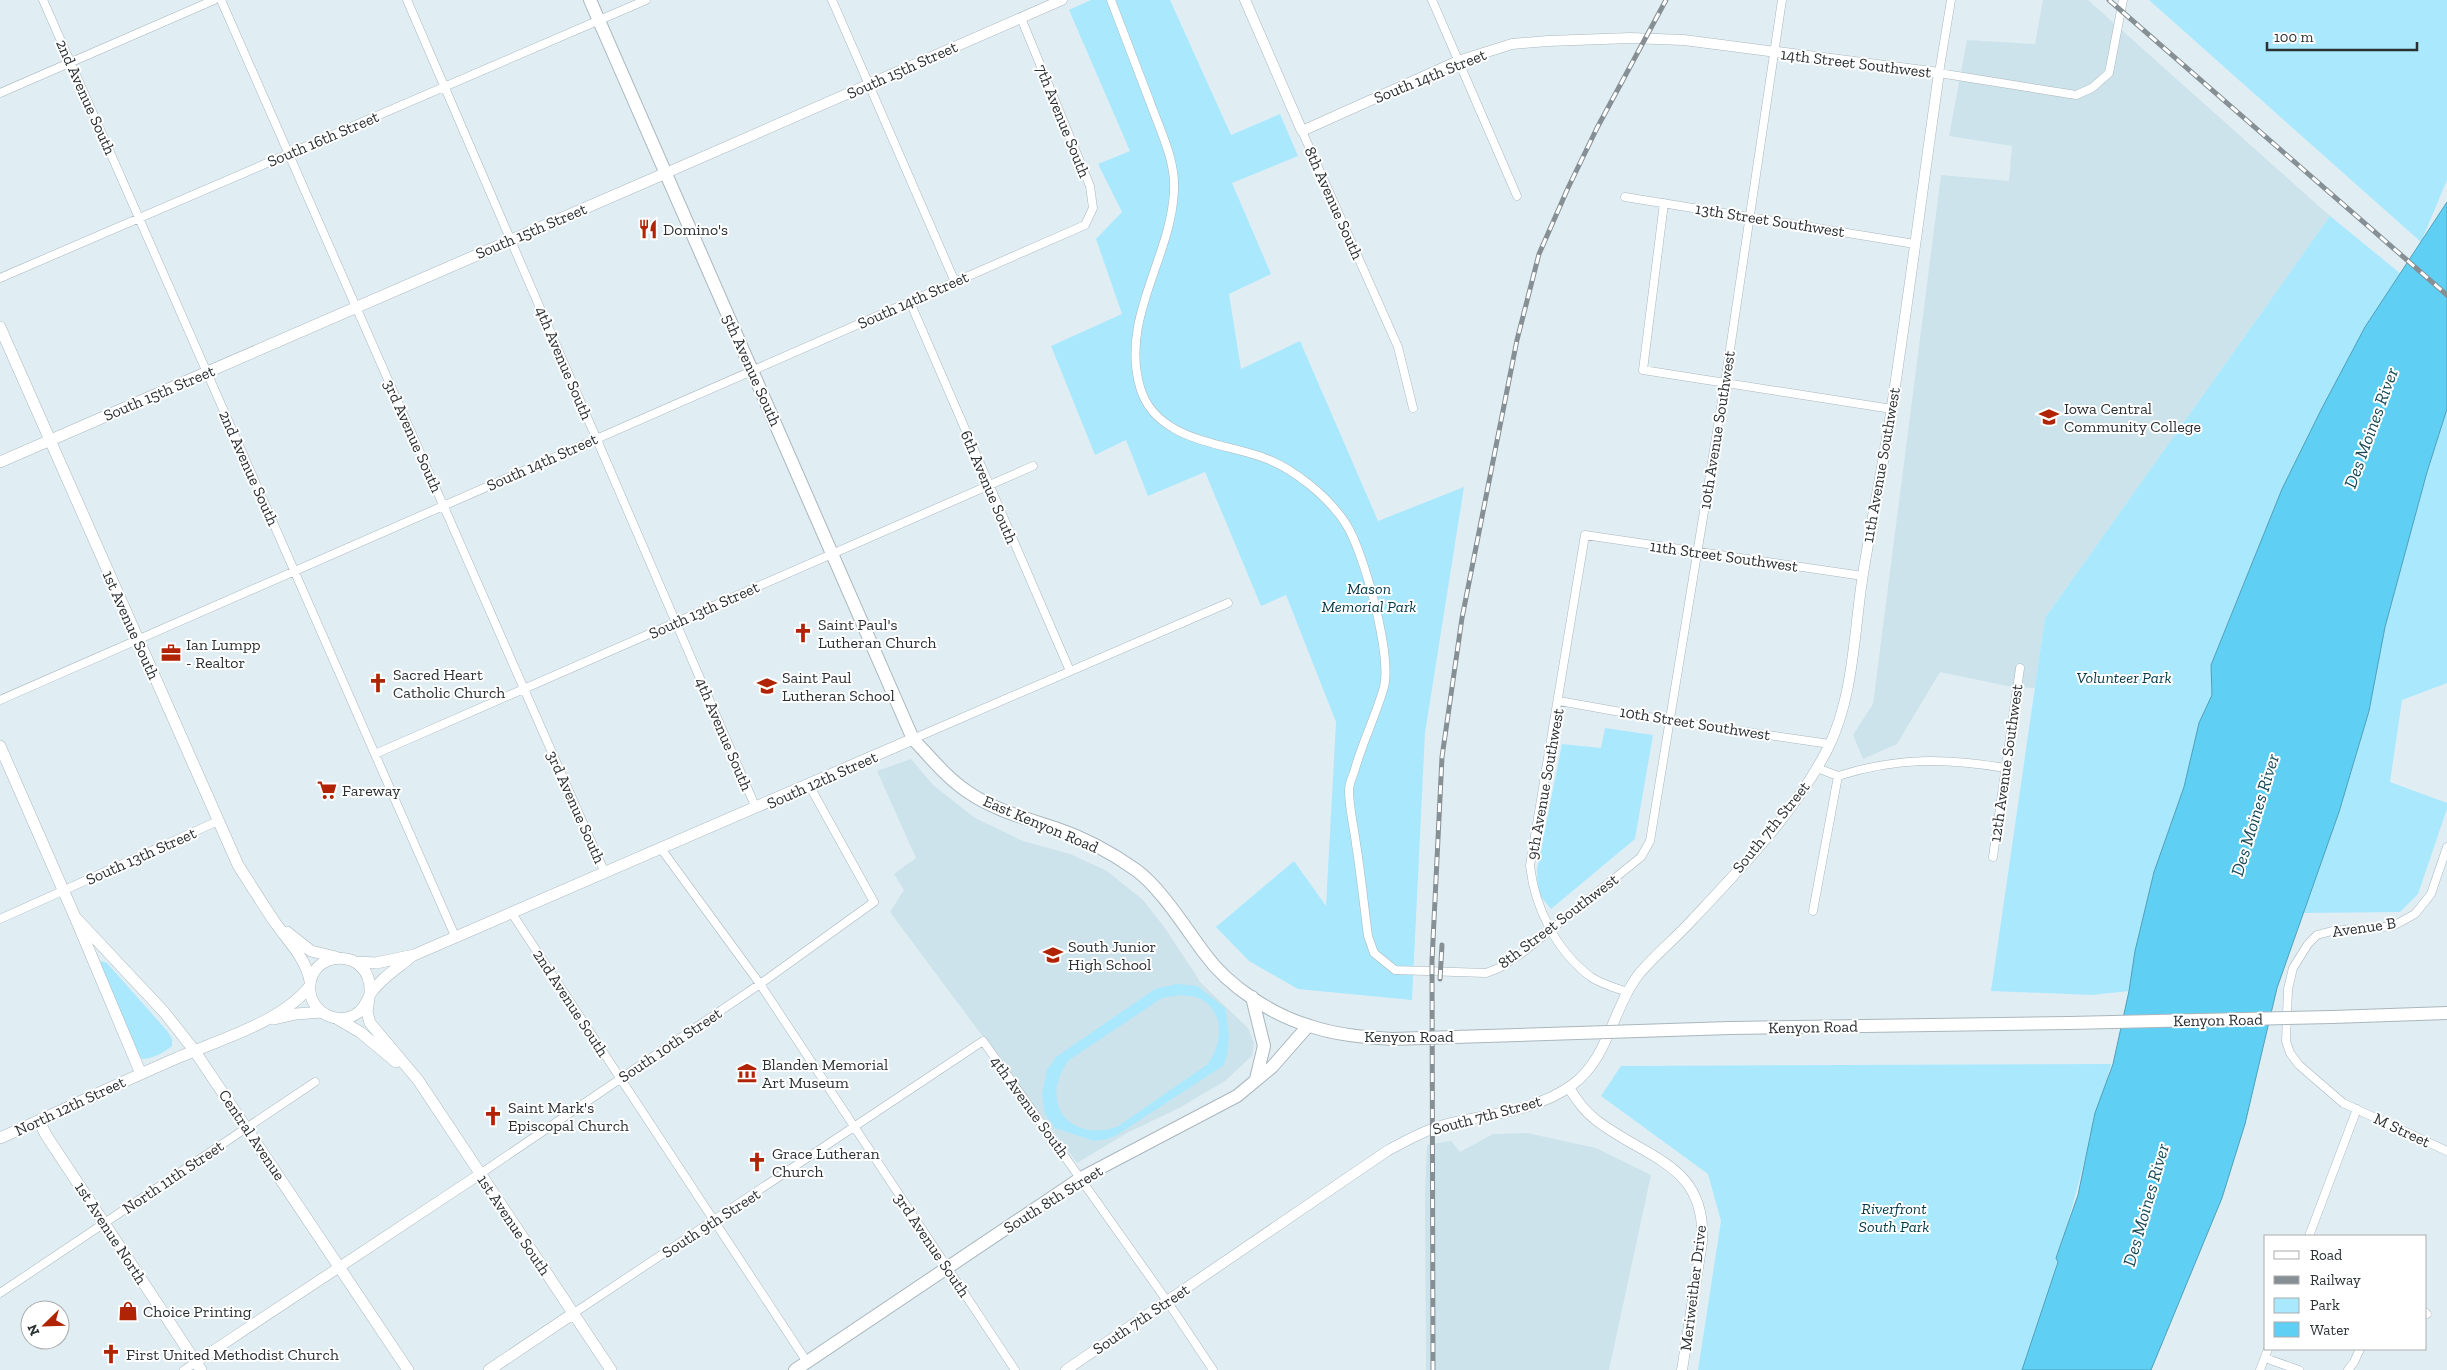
<svg xmlns="http://www.w3.org/2000/svg" width="2447" height="1370" viewBox="0 0 2447 1370" font-family="'Zilla Slab',serif">
  <style>
    .built { fill: #cce3eb }
    .green { fill: #aae8fe; fill-rule: evenodd }
    .water { fill: #5fcff3; stroke: #4fa0b9 }
    .lines { fill: none; stroke-linecap: round; stroke-linejoin: round }
    .minor-casing { stroke: #a9b7bd; stroke-width: 9 }
    .tertiary-casing { stroke: #a9b7bd; stroke-width: 11 }
    .secondary-casing { stroke: #a9b7bd; stroke-width: 12 }
    .primary-casing { stroke: #a9b7bd; stroke-width: 14 }
    .minor { stroke: #fff; stroke-width: 8 }
    .tertiary { stroke: #fff; stroke-width: 10 }
    .secondary { stroke: #fff; stroke-width: 11 }
    .primary { stroke: #fff; stroke-width: 12 }
    .rail-casing { stroke: #869094; stroke-width: 5 }
    .rail { stroke: #fff; stroke-width: 3; stroke-dasharray: 9; stroke-linecap: butt }
    .primary-bridge-casing { stroke: #a9b7bd; stroke-width: 14; stroke-linecap: butt }
    .primary-bridge { stroke: #fff; stroke-width: 12 }
    .labels { text-anchor: middle; dominant-baseline: central; stroke-width: 4; stroke-linejoin: round; paint-order: stroke }
    .street-label { font-size: 16px; fill: #2b3133; stroke: #fff }
    .poi-label { font-size: 16px; fill: #2b3133; stroke: #fff; text-anchor: start }
    .park-label { font-size: 16px; font-style: italic; fill: #013846; stroke: #fff }
    .water-label { font-size: 18px; font-style: italic; fill: #174957; stroke: #fff }
  </style>
  <rect width="100%" height="100%" fill="#e0eef4"/>
  <path class="built" d="M2043,0H2088L2330,216L2045,618L2035,688L2012,687L1940,672L1897,744L1863,759L1853,735L1873,704L1941,175L2009,181L2012,146L1949,136L1967,40L2035,44Z
    M911,759L933,785L975,818L1023,841L1070,854L1107,871L1143,900L1165,928L1201,983L1248,1028L1254,1043L1252,1056L1225,1081L1181,1107L1127,1133L1077,1163L890,912L904,890L894,874L916,858L877,771Z
    M1527,1133L1596,1148L1651,1175L1609,1370H1426L1425,1197L1427,1145L1451,1141L1460,1152L1493,1134Z"/>
  <path class="green" d="M1091,0H1170L1231,135L1280,114L1298,156L1232,183L1271,274L1229,294L1241,369L1300,341L1378,521L1464,487L1425,733L1412,1000L1298,989L1249,961L1216,927L1294,861L1326,906L1336,722L1286,595L1261,606L1205,472L1148,496L1126,440L1095,455L1051,346L1122,314L1096,239L1122,212L1098,164L1130,151L1069,10Z
    M2149,0H2447V180L2421,242Z
    M2330,216L2401,274C2320,396 2264,529 2211,665L2212,695L2199,723L2184,787L2154,872L2135,951L2129,991L2092,995L1991,991L2045,618Z
    M2447,409V683L2402,700L2390,782L2447,803V809L2418,894L2400,912L2303,913L2339,812L2369,711L2385,627L2427,472Z
    M1605,728L1653,735L1635,839L1551,909L1538,893L1537,869L1562,744L1601,748Z
    M102,961L107,963L168,1032L172,1039V1046C165,1052 152,1059 142,1059L138,1054L99,964Z
    M1177,984L1197,986L1225,1008C1229,1029 1231,1045 1224,1065L1120,1133L1108,1139L1094,1141L1055,1128L1045,1114L1042,1094L1047,1070L1056,1057L1155,989ZM1181,995C1187,996 1196,996 1201,999C1226,1014 1222,1043 1208,1064L1117,1127C1068,1143 1038,1101 1069,1060L1162,998Z
    M2111,1064L2047,1299L2022,1370H1698L1721,1221L1708,1174L1601,1096L1621,1066Z"/>
  <path class="water" d="M2447,202V409L2427,472L2385,627L2369,711L2339,812L2277,988L2245,1124L2222,1198L2151,1370H2022L2058,1262L2056,1258L2078,1195L2095,1113L2113,1064L2129,991L2135,951L2154,872L2184,787L2199,723L2212,695L2211,665L2282,489L2322,408L2365,327Z"/>
  <g class="lines">
    <defs>
      <path id="minor" d="M43,0L455,936
        M221,0L605,873
        M407,0L756,808
        M832,0L955,282
        M1111,0C1124,34 1137,68 1150,102C1160,130 1176,161 1174,191C1171,258 1120,318 1140,387C1155,440 1219,442 1262,457C1293,468 1328,496 1346,524C1364,552 1392,655 1384,687C1376,715 1363,741 1355,769C1353,776 1349,783 1349,790C1349,808 1354,827 1356,844C1361,875 1364,906 1368,936L1374,953L1395,970L1486,973L1499,968L1522,953L1641,857L1650,841L1725,383L1782,0
        M1432,0L1517,196
        M1951,0L1939,73L2076,95L2092,88L2109,73L2123,0
        M0,93L214,0
        M1302,131L1398,347L1413,408
        M1625,197L1915,244
        M1664,203L1643,370L1892,409
        M0,278L646,0
        M910,302L1070,671
        M0,700L1085,225L1093,208L1090,186L1021,18
        M1559,701L1671,721L1830,744
        M913,739L1228,603
        M375,754L1033,466
        M1817,768L1838,776
        M1838,776C1898,757 1945,758 2006,768
        M2447,847L2431,894L2415,914L2393,926L2332,931L2317,935L2308,944L2293,968L2288,989L2286,1041L2290,1053L2299,1065L2343,1103L2447,1151
        M662,850L760,984L1015,1370
        M1993,857L2020,668
        M1813,911L1838,776
        M511,912L807,1362
        M0,919L218,821
        M1627,992C1616,988 1601,984 1591,977C1556,951 1535,908 1530,866L1585,535L1863,576
        M480,1174L760,984L874,902L809,785
        M2309,1236L2357,1109
        M0,1293L315,1082
        M574,1313L983,1041L1167,1301L1213,1370
        M2426,1313L2427,1314
        M2265,1358L2299,1370
        M184,1370L196,1362
        M2260,1370L2268,1349
        M2348,1370L2354,1362L2360,1349"/>
      <path id="tertiary" d="M666,173L1062,0
        M1569,1088C1577,1100 1584,1111 1596,1120C1646,1159 1707,1164 1702,1242L1682,1370
        M196,1362L480,1174
        M1066,1370L1387,1151C1407,1140 1425,1130 1447,1124C1488,1114 1537,1111 1572,1085C1609,1058 1612,1009 1639,974C1656,954 1677,937 1694,918C1743,866 1796,811 1828,748C1854,697 1854,630 1863,574C1872,518 1884,462 1892,406C1909,295 1923,184 1939,73L1684,40L1630,38L1548,41L1512,44L1458,61L1302,131L1245,0"/>
      <path id="secondary" d="M0,327L238,865C250,884 262,903 274,921C287,940 306,958 310,981
        M0,462L666,173
        M0,746L75,917L141,1074
        M75,917L164,1012L194,1050L408,1370
        M287,932L311,951L336,957
        M355,962L376,963L414,955L913,739
        M370,994C373,945 306,949 310,991C312,1014 340,1027 359,1012C366,1006 367,999 371,993C381,978 398,968 411,957
        M369,998L367,1012L370,1023L418,1080L611,1370
        M336,1018L360,1032L396,1062
        M274,1019L296,1014L322,1012
        M39,1121L46,1135L201,1370
        M0,1138C57,1113 113,1086 170,1061C214,1041 280,1024 310,986
        M489,1370L574,1313"/>
      <path id="primary" d="M590,0L913,739C930,757 947,778 968,792C994,810 1025,818 1055,828C1082,837 1112,853 1136,870C1161,888 1186,929 1205,954C1228,986 1272,1015 1310,1026C1336,1035 1364,1037 1392,1039
        M1252,997L1264,1046L1256,1079
        M2332,1017L2447,1013
        M1730,1028L2069,1023
        M795,1370L1081,1178L1237,1096L1272,1067L1308,1026"/>
    </defs>
    <use href="#minor" class="minor-casing"/>
    <use href="#tertiary" class="tertiary-casing"/>
    <use href="#secondary" class="secondary-casing"/>
    <use href="#primary" class="primary-casing"/>
    <use href="#minor" class="minor"/>
    <use href="#tertiary" class="tertiary"/>
    <use href="#secondary" class="secondary"/>
    <use href="#primary" class="primary"/>
    <defs>
      <path id="rail" d="M2109,0L2447,295
        M1440,979L1442,945
        M1433,1370L1432,961L1442,757L1462,618L1517,340L1539,254L1568,188L1597,128L1666,0"/>
    </defs>
    <use href="#rail" class="rail-casing"/>
    <use href="#rail" class="rail"/>
    <defs>
      <path id="primary-bridge" d="M2069,1023L2332,1017
        M1392,1039L1730,1028"/>
    </defs>
    <use href="#primary-bridge" class="primary-bridge-casing"/>
    <use href="#primary-bridge" class="primary-bridge"/>
  </g>
  <defs>
    <symbol id="restaurant-bare" viewBox="-9 -9 18 18"><path d="M-5-6h1v4h1v-4h1v4h1v-4h1v5L-1.5 .5V6h-2V.5L-5-1ZM5-6V6H3V1.5H1.5Q1.5-4 5-6Z" fill="#b02304" stroke="#fff" stroke-width="2.5" paint-order="stroke"/></symbol>
    <symbol id="university-bare" viewBox="-9 -9 18 18"><path d="M0-5L7-2L0 1L-7-2ZM-4 1L0 2.5L4 1V4Q0 6-4 4Z" fill="#b02304" stroke="#fff" stroke-width="2.5" paint-order="stroke"/></symbol>
    <symbol id="church-bare" viewBox="-9 -9 18 18"><path d="M-1.2-6h2.4v3.5h3.3v2.4h-3.3V6h-2.4V-.1h-3.3v-2.4h3.3Z" fill="#b02304" stroke="#fff" stroke-width="2.5" paint-order="stroke"/></symbol>
    <symbol id="office-bare" viewBox="-9 -9 18 18"><path d="M-6-3h4V-5.5h4V-3h4V5H-6ZM-1-4.5V-3h2v-1.5ZM-6 0V1H6V0Z" fill="#b02304" stroke="#fff" stroke-width="2.5" paint-order="stroke"/></symbol>
    <symbol id="school-bare" viewBox="-9 -9 18 18"><path d="M0-5L7-2L0 1L-7-2ZM-4 1L0 2.5L4 1V4Q0 6-4 4Z" fill="#b02304" stroke="#fff" stroke-width="2.5" paint-order="stroke"/></symbol>
    <symbol id="supermarket-bare" viewBox="-9 -9 18 18"><path d="M-6-5.5h2.5l.6 2H6L4.5 2H-2.5L-4.4-4H-6ZM-1.5 3.2a1.3 1.3 0 1 0 .1 0ZM3 3.2a1.3 1.3 0 1 0 .1 0Z" fill="#b02304" stroke="#fff" stroke-width="2.5" paint-order="stroke"/></symbol>
    <symbol id="museum-bare" viewBox="-9 -9 18 18"><path d="M0-6L6-3V-2H-6V-3ZM-5-1h2V3h-2ZM-1-1h2V3h-2ZM3-1h2V3H3ZM-6 4H6V6H-6Z" fill="#b02304" stroke="#fff" stroke-width="2.5" paint-order="stroke"/></symbol>
    <symbol id="shop-bare" viewBox="-9 -9 18 18"><path d="M-5-2.5h2.3a2.7 3.5 0 0 1 5.4 0H5L5.5 6h-11ZM-1.5-2.5h3a1.5 2.3 0 0 0-3 0Z" fill="#b02304" stroke="#fff" stroke-width="2.5" paint-order="stroke"/></symbol>
  </defs>
  <g fill-rule="evenodd">
    <use href="#restaurant-bare" x="634" y="215" width="28" height="28"/>
    <use href="#university-bare" x="2035" y="403" width="28" height="28"/>
    <use href="#church-bare" x="789" y="619" width="28" height="28"/>
    <use href="#office-bare" x="157" y="639" width="28" height="28"/>
    <use href="#church-bare" x="364" y="669" width="28" height="28"/>
    <use href="#school-bare" x="753" y="672" width="28" height="28"/>
    <use href="#supermarket-bare" x="313" y="776" width="28" height="28"/>
    <use href="#school-bare" x="1039" y="941" width="28" height="28"/>
    <use href="#museum-bare" x="733" y="1059" width="28" height="28"/>
    <use href="#church-bare" x="479" y="1102" width="28" height="28"/>
    <use href="#church-bare" x="743" y="1148" width="28" height="28"/>
    <use href="#shop-bare" x="114" y="1297" width="28" height="28"/>
    <use href="#church-bare" x="97" y="1340" width="28" height="28"/>
  </g>
  <g class="labels">
    <g class="street-label">
      <text transform="translate(1856 63) rotate(7)">14th Street Southwest</text>
      <text transform="translate(902 70) rotate(-24)">South 15th Street</text>
      <text transform="translate(1430 76) rotate(-22)">South 14th Street</text>
      <text transform="translate(86 97) rotate(66)">2nd Avenue South</text>
      <text transform="translate(1063 121) rotate(68)">7th Avenue South</text>
      <text transform="translate(323 139) rotate(-23)">South 16th Street</text>
      <text transform="translate(1334 203) rotate(66)">8th Avenue South</text>
      <text transform="translate(1770 220) rotate(9)">13th Street Southwest</text>
      <text transform="translate(531 231) rotate(-23)">South 15th Street</text>
      <text transform="translate(913 300) rotate(-24)">South 14th Street</text>
      <text transform="translate(564 363) rotate(67)">4th Avenue South</text>
      <text transform="translate(752 370) rotate(66)">5th Avenue South</text>
      <text transform="translate(159 393) rotate(-23)">South 15th Street</text>
      <text transform="translate(1717 430) rotate(-81)">10th Avenue Southwest</text>
      <text transform="translate(413 436) rotate(66)">3rd Avenue South</text>
      <text transform="translate(542 462) rotate(-24)">South 14th Street</text>
      <text transform="translate(1881 465) rotate(-80)">11th Avenue Southwest</text>
      <text transform="translate(249 468) rotate(66)">2nd Avenue South</text>
      <text transform="translate(989 487) rotate(67)">6th Avenue South</text>
      <text transform="translate(1724 556) rotate(8)">11th Street Southwest</text>
      <text transform="translate(704 610) rotate(-24)">South 13th Street</text>
      <text transform="translate(131 625) rotate(66)">1st Avenue South</text>
      <text transform="translate(1695 723) rotate(9)">10th Street Southwest</text>
      <text transform="translate(724 734) rotate(67)">4th Avenue South</text>
      <text transform="translate(2006 763) rotate(-82)">12th Avenue Southwest</text>
      <text transform="translate(822 780) rotate(-24)">South 12th Street</text>
      <text transform="translate(1545 784) rotate(-80)">9th Avenue Southwest</text>
      <text transform="translate(576 807) rotate(66)">3rd Avenue South</text>
      <text transform="translate(1041 824) rotate(23)">East Kenyon Road</text>
      <text transform="translate(1771 827) rotate(-51)">South 7th Street</text>
      <text transform="translate(141 856) rotate(-24)">South 13th Street</text>
      <text transform="translate(1558 921) rotate(-37)">8th Street Southwest</text>
      <text transform="translate(2364 927) rotate(-8)">Avenue B</text>
      <text transform="translate(571 1003) rotate(57)">2nd Avenue South</text>
      <text transform="translate(2218 1020) rotate(-1)">Kenyon Road</text>
      <text transform="translate(1813 1027) rotate(-1)">Kenyon Road</text>
      <text x="1409" y="1036">Kenyon Road</text>
      <text transform="translate(670 1045) rotate(-34)">South 10th Street</text>
      <text transform="translate(70 1106) rotate(-25)">North 12th Street</text>
      <text transform="translate(1030 1107) rotate(54)">4th Avenue South</text>
      <text transform="translate(1487 1115) rotate(-15)">South 7th Street</text>
      <text transform="translate(2402 1130) rotate(25)">M Street</text>
      <text transform="translate(252 1135) rotate(56)">Central Avenue</text>
      <text transform="translate(173 1177) rotate(-34)">North 11th Street</text>
      <text transform="translate(1053 1199) rotate(-32)">South 8th Street</text>
      <text transform="translate(711 1223) rotate(-33)">South 9th Street</text>
      <text transform="translate(514 1225) rotate(56)">1st Avenue South</text>
      <text transform="translate(111 1233) rotate(57)">1st Avenue North</text>
      <text transform="translate(932 1245) rotate(56)">3rd Avenue South</text>
      <text transform="translate(1693 1288) rotate(-83)">Meriweither Drive</text>
      <text transform="translate(1141 1319) rotate(-34)">South 7th Street</text>
    </g>
    <g class="poi-label">
      <text x="663" y="229">Domino's</text>
      <text x="2064" y="408">Iowa Central<tspan x="2064" dy="18">Community College</tspan></text>
      <text x="818" y="624">Saint Paul's<tspan x="818" dy="18">Lutheran Church</tspan></text>
      <text x="186" y="644">Ian Lumpp<tspan x="186" dy="18">- Realtor</tspan></text>
      <text x="393" y="674">Sacred Heart<tspan x="393" dy="18">Catholic Church</tspan></text>
      <text x="782" y="677">Saint Paul<tspan x="782" dy="18">Lutheran School</tspan></text>
      <text x="342" y="790">Fareway</text>
      <text x="1068" y="946">South Junior<tspan x="1068" dy="18">High School</tspan></text>
      <text x="762" y="1064">Blanden Memorial<tspan x="762" dy="18">Art Museum</tspan></text>
      <text x="508" y="1107">Saint Mark's<tspan x="508" dy="18">Episcopal Church</tspan></text>
      <text x="772" y="1153">Grace Lutheran<tspan x="772" dy="18">Church</tspan></text>
      <text x="143" y="1311">Choice Printing</text>
      <text x="126" y="1354">First United Methodist Church</text>
    </g>
    <g class="park-label">
      <text x="1369" y="588">Mason<tspan x="1369" dy="18">Memorial Park</tspan></text>
      <text x="2124" y="677">Volunteer Park</text>
      <text x="1894" y="1208">Riverfront<tspan x="1894" dy="18">South Park</tspan></text>
    </g>
    <g class="water-label">
      <text transform="translate(2371 428) rotate(-70)">Des Moines River</text>
      <text transform="translate(2255 815) rotate(-73)">Des Moines River</text>
      <text transform="translate(2146 1205) rotate(-74)">Des Moines River</text>
    </g>
  </g>
  <rect x="2264" y="1235" width="162" height="115" fill="#ffffff" stroke="#aaadad"/>
  <rect x="2274" y="1251" width="25" height="8" fill="#ffffff" stroke="#aaadad"/>
  <text x="2310" y="1260" font-size="15" fill="#2b3133">Road</text>
  <rect x="2274" y="1276" width="25" height="8" fill="#869094" stroke="#aaadad"/>
  <text x="2310" y="1285" font-size="15" fill="#2b3133">Railway</text>
  <rect x="2274" y="1298" width="25" height="15" fill="#aae8fe" stroke="#aaadad"/>
  <text x="2310" y="1310" font-size="15" fill="#2b3133">Park</text>
  <rect x="2274" y="1322" width="25" height="15" fill="#5fcff3" stroke="#aaadad"/>
  <text x="2310" y="1335" font-size="15" fill="#2b3133">Water</text>
  <g transform="translate(45 1325) rotate(247)"><circle r="24" fill="#ffffff" stroke="#aaadad"/>
  <path d="M0-4L9 19L0 12L-9 19Z" fill="#b02304"/>
  <text y="-8" font-size="14" font-weight="bold" text-anchor="middle" fill="#2b3133">N</text>
  </g>
  <path d="M2267 42v8h150v-8" fill="none" stroke="#2b3133" stroke-width="2.5"/>
  <text x="2274" y="42" font-size="15" fill="#2b3133" stroke="#ffffff" stroke-width="4" paint-order="stroke">100 m</text>
</svg>
